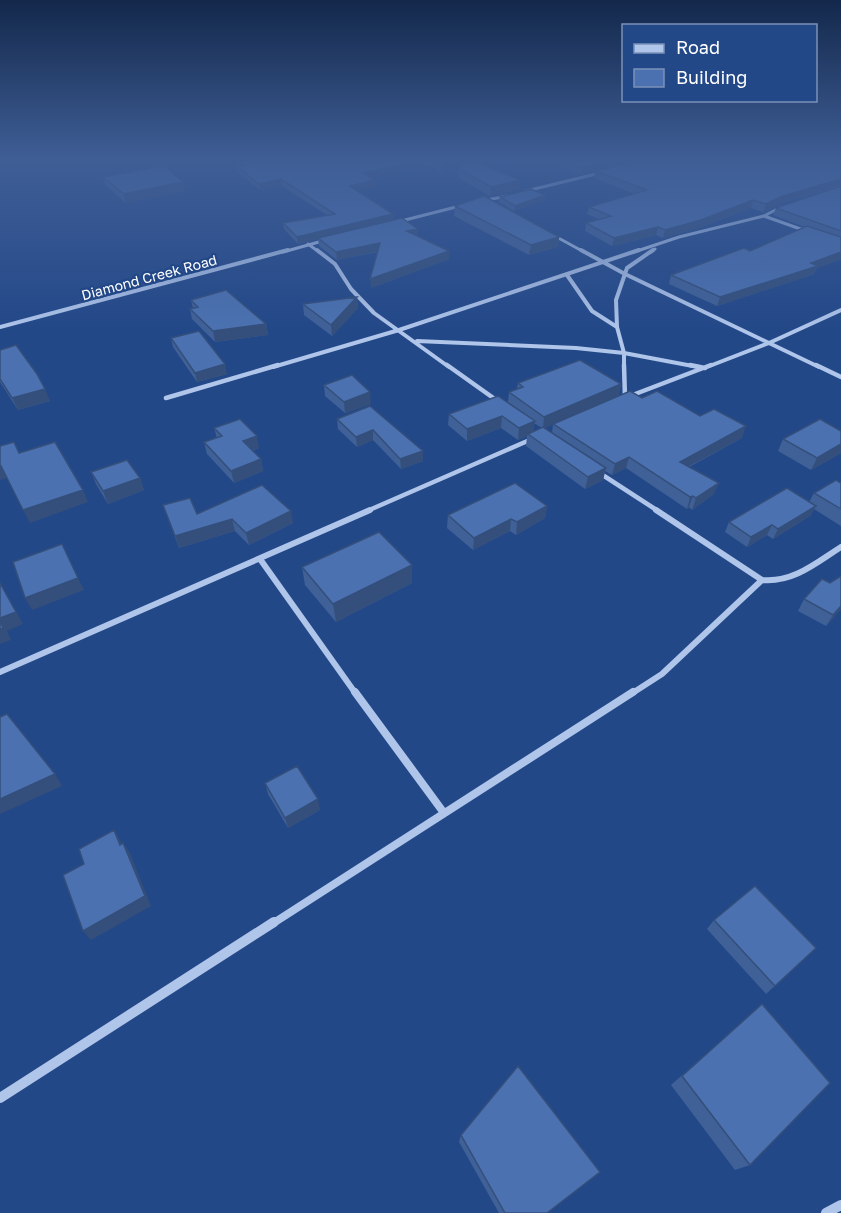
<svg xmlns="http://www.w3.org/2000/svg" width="841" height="1213" viewBox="0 0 841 1213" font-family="'Golos Text',sans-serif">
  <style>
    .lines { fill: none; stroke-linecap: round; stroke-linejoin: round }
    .street-far5 { stroke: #afc5ea; stroke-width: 3 }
    .street-far4 { stroke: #afc5ea; stroke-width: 4 }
    .street-far3 { stroke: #afc5ea; stroke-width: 4.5 }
    .street-far2 { stroke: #afc5ea; stroke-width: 6 }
    .street-far1 { stroke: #afc5ea; stroke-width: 8 }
    .street { stroke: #afc5ea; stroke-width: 10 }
    .wall { fill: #406197; fill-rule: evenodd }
    .shaded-wall { fill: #344f7b }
    .building { fill: #4b71b0; stroke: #344f7b; stroke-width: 1.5 }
    .labels { text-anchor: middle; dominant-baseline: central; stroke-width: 4.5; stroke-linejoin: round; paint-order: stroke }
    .far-street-label { font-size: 14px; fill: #fff; stroke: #234888 }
  </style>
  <rect width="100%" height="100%" fill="#234888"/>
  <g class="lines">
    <path class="street-far5" d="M526,191L600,173
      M482,201L507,196
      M764,216L806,231
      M397,222L460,206
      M553,235L584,252
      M308,244L319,252
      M283,252L326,240
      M634,252L679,237L764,216L781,207
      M651,252L655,249"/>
    <path class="street-far4" d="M317,250L335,264L351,289L374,313L449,367
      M581,250L625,274L769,343L841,310
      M567,275L592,311L617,327
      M0,327L288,250
      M417,341L576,348L624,353L698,367
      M273,367L399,330L639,250
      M624,367V353L617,327L616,300L627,268L653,250
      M707,367L769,343L819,367"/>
    <path class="street-far3" d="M447,365L499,402
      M624,365L625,398
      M690,365L705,368
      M816,365L841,377
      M630,396L711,365
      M166,398L278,365
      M598,472L658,511
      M367,511L532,439"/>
    <path class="street-far2" d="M656,510L762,580C793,583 816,563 841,547
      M260,559L356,694
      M0,672L370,510
      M631,694L662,674L762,580"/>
    <path class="street-far1" d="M355,692L444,813
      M272,924L633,692"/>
    <path class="street" d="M0,1098L274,922
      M826,1213L841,1205"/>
  </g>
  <path class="wall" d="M237,160H446L441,172L431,166H424L371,178L376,186L357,190L393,214L394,220L418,229V236L449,251V259L371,288L378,252L337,260L319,246L318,239L298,244L284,229L283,223L327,215L282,186L260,190L237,172L236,166H239Z
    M544,160H841V186L781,203L763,212L751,208L699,228L663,238L656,235L612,246L585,231L586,223L599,219L587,214L589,207L635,194L594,178L595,171L625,164L581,174Z
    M459,169L520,180L519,189L490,196L459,178Z
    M103,177L183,182L185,191L126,203L106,186Z
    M841,186V259L817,268L814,274L717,306L669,284L671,275L750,251L805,227L773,215L776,208Z
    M545,195L544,200L514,211L499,202L500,197Z
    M455,206L559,237L558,247L529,255L454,216Z
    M357,297L358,308L332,336L304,315L303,304Z
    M191,300L266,324L268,335L215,342L192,319L190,309L193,308Z
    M171,338L227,374L197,382L173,347Z
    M0,350L50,401L18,410L0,382Z
    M518,383L621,384L618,396L642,398L700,416L742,438L689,467L714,494L692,510L689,507L687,509L626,468L612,475L605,471L603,480L585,489L526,446L527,436L518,440L501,428L467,441L448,425L449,414L508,402L509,392L517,389ZM534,423L542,428L533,432ZM553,424L552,433L545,428Z
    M324,385L371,404L345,413L325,396Z
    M370,406L423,451V461L401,469L373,440L357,447L338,429L337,419Z
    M214,428L259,448L252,451L261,459L263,471L234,483L207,454L204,442L217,438Z
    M841,431V453L811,470L778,451L783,439Z
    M91,472L140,478L144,490L108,504L96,484Z
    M841,483V526L814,509L810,516L773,539L767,535L747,547L725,532L729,522L809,502L814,493Z
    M163,505L197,514L293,523L249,545L235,531L179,548Z
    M547,506L545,518L516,535L510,531L473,550L447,528L448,515Z
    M412,565V583L336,622L305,585L302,567Z
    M830,583L841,609L826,626L798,611L804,599Z
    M265,783L320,810L288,828L268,794Z
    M714,920L816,948L766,994L707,929Z
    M749,1016L750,1165L735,1170L671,1085Z
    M461,1135L547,1213H499L459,1142Z"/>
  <path class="shaded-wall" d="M424,160V166L364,180L363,173Z
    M444,160H446L441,172V166Z
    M611,160H642L581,174L582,167Z
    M281,179L282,186L260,190L259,184Z
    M841,179L840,185L781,203L763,212L766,204L783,196Z
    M375,180L376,186L350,192V186Z
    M520,180L519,189L490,196L491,187Z
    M183,182L185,191L126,203L124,194Z
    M545,195L544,200L514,211L515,206Z
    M753,200L751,208L699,228L663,238L665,230Z
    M393,214L394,220L298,244L297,237Z
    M658,227L656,235L612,246L614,238Z
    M418,229V236L407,231Z
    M559,237L558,247L529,255L531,245Z
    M380,243L381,251L337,260L336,252Z
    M449,251V259L371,288L370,279Z
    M841,252V259L817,268L814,274L717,306L720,297Z
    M357,297L358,308L332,336L331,325Z
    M266,324L268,335L215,342L213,331Z
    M225,364L227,374L197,382L195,373Z
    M621,384L618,396L543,429L544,417Z
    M45,389L50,401L18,410L12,398Z
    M370,392L371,404L345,413L344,402Z
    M502,416L501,428L467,441V429Z
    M535,421L533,433L528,434L527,436L518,440L519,428Z
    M746,426L742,438L676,473L680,462Z
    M373,430V440L357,447L356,437Z
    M257,436L259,448L245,453L243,441Z
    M841,444V453L811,470L817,458Z
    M423,451V461L401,469L400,459Z
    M629,457L626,468L612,475L615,464Z
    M261,459L263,471L234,483L231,471Z
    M1,466L8,478L0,480V467Z
    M606,468L603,480L585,489L588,477Z
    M140,478L144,490L108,504L103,491Z
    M719,483L714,494L692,510L696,498Z
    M83,490L88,502L30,523L23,510Z
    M693,496L689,507L687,509L690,497Z
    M547,506L545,518L516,535L517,522Z
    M816,506L810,516L773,539L778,529Z
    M291,511L293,523L249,545L246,533Z
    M232,519L235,531L179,548L175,536Z
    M511,519L510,531L473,550L474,538Z
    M772,525L767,535L747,547L751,537Z
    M412,565V583L336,622L333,604Z
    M78,578L84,590L32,610L25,598Z
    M0,582L23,624L7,631L11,640L0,644Z
    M841,606V609L826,626L833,615Z
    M55,774L62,786L0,814V799Z
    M318,799L320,810L288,828L285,818Z
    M114,830L120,840L126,855L120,845Z
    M123,843L130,853L151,906L91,940L83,931Z"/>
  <path class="building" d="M239,160H444L441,166L431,160H424L363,173L375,180L350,186L393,214L297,237L283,223L335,214L281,179L259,184L236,166L245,165Z
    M464,160H472L520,180L491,187L459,169Z
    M564,160H611L582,167Z
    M641,160H841V179L783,196L766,204L753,200L701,220L665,230L658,227L614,238L586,223L611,216L589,207L647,190L595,171Z
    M164,166L183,182L124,194L103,177Z
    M841,186V231L776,208Z
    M531,189L545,195L515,206L500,197Z
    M484,196L559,237L531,245L455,206Z
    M402,218L418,229L407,231L449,251L370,279L380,243L336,252L318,238Z
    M807,226L841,237V252L811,263L818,266L720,297L671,275L744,248L750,251Z
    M226,290L266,324L213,331L190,309L198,307L191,300Z
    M357,297L331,325L303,304Z
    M199,331L225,364L195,373L171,338Z
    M16,345L37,374L45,389L12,398L0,379V350Z
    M580,360L621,384L544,417L509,392L523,387L518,383Z
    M352,375L370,392L344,402L324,385Z
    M630,391L642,398L657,391L700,416L714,409L746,426L680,462L719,483L696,498L693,496L690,497L629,457L615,464L553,424Z
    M498,396L535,421L519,428L502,416L467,429L449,414Z
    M370,406L423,451L400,459L373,430L356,437L337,419Z
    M240,419L257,436L243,441L261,459L231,471L204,442L222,436L214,428Z
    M820,419L841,431V444L817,458L783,439Z
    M543,427L606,468L588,477L528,434Z
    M14,442L19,453L55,442L83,490L23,510L1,466L0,467V446Z
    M127,460L140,478L103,491L91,472Z
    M836,480L841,483V509L814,493Z
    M515,483L547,506L517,522L511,519L474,538L448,515Z
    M262,485L291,511L246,533L232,519L175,536L163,505L190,498L197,514Z
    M787,488L816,506L778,529L772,525L751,537L729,522Z
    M379,532L412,565L333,604L302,567Z
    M62,544L78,578L25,598L13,562Z
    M841,576V606L833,615L804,599L822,579L830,583Z
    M0,583L16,612L0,618Z
    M0,620L3,628L0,629Z
    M7,714L55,774L0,799V717Z
    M297,766L318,799L285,818L265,783Z
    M114,830L120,845L123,843L145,896L83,931L63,875L84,864L79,849Z
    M755,886L816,948L775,986L714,920Z
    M762,1004L830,1083L750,1165L682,1076Z
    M518,1066L600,1172L547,1213H505L461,1135Z"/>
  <linearGradient id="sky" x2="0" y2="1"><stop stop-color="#13284b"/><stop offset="0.48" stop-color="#3f5e96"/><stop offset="1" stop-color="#3f5e96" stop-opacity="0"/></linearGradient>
  <rect width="841" height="330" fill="url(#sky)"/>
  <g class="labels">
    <g class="far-street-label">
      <text transform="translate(149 277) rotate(-15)">Diamond Creek Road</text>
    </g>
  </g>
  <rect x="622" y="24" width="195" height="78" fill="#234888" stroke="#7b91b8" stroke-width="1.5"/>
  <rect x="634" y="44" width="30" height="9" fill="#afc5ea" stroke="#7b91b8" stroke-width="1.5"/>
  <text x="676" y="54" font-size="18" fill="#ffffff">Road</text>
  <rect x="634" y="69" width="30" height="18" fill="#4b71b0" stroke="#7b91b8" stroke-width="1.5"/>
  <text x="676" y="84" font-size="18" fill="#ffffff">Building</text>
</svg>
